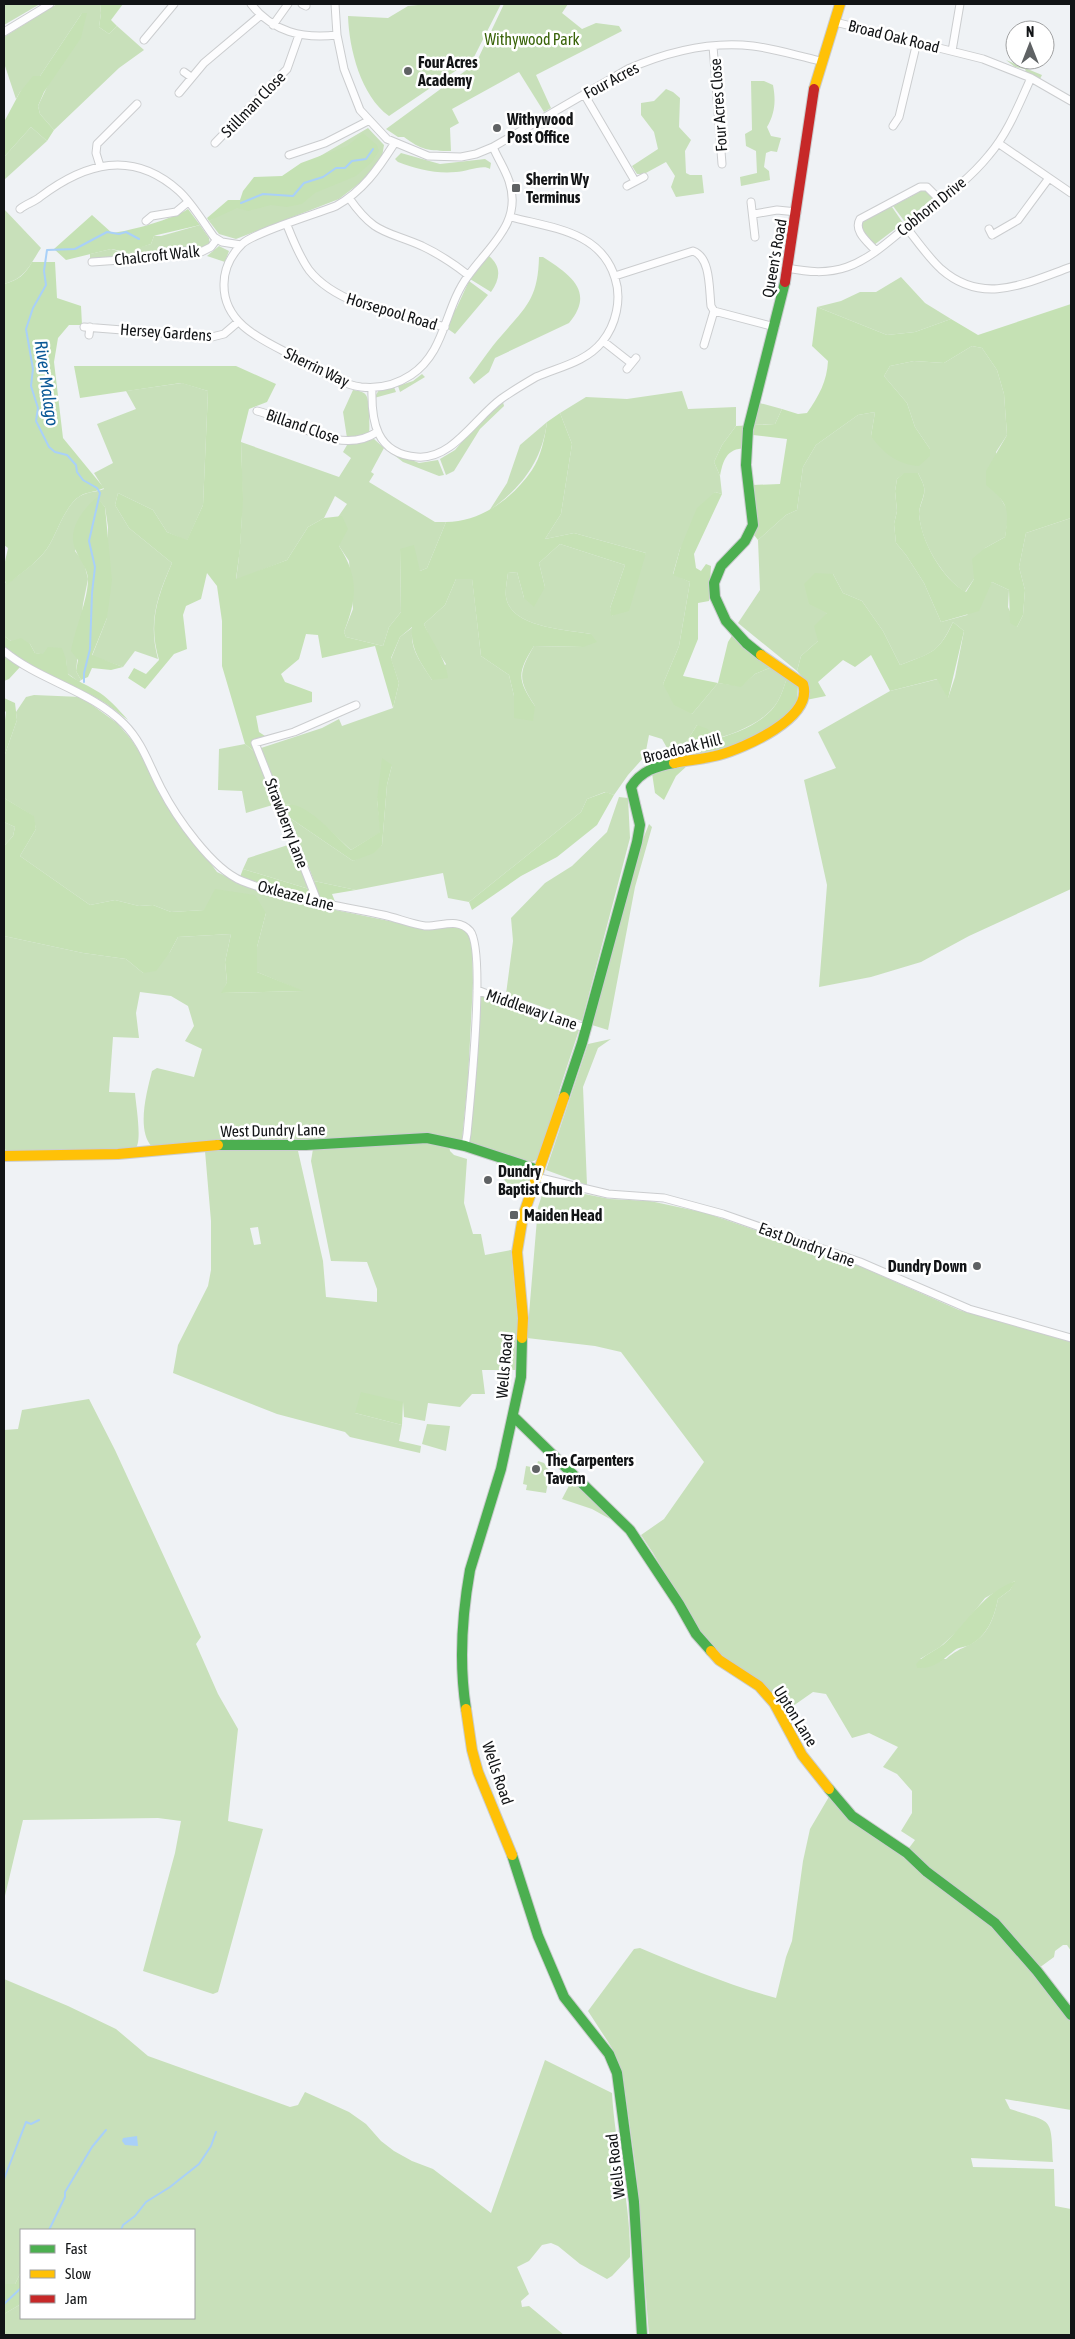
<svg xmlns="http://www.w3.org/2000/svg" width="1075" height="2339" viewBox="0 0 1075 2339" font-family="'Asap Condensed',sans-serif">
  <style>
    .green { fill: #c8e0ba; fill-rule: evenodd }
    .forest { fill: #c5e1b4 }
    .water { fill: #a9d0f8 }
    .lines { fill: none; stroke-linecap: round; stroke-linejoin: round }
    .stream { stroke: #a9d0f8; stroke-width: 2 }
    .street-casing { stroke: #cbcdcf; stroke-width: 9 }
    .fast-casing { stroke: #cbcdcf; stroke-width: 12 }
    .slow-casing { stroke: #cbcdcf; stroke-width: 12 }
    .jam-casing { stroke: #cbcdcf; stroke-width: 12 }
    .street { stroke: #fdfdfe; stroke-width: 7 }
    .fast { stroke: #4caf50; stroke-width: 10 }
    .slow { stroke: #ffc107; stroke-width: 10 }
    .jam { stroke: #c62828; stroke-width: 10 }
    .poi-dot { fill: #5f6264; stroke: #fff; stroke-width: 2 }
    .labels { text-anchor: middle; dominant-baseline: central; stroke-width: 5; stroke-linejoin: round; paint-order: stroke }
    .street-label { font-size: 16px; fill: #121416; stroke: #fff }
    .park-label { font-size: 16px; fill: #396308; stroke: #fff }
    .poi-label { font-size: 16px; font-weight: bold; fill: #121416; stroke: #fff; text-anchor: start }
    .water-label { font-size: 18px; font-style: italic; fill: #0a5896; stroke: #fff }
  </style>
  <rect width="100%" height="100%" fill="#eff2f5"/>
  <path class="green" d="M4,4H40L4,25Z
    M57,4H100L101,13L99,27L109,34L117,26L144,50L119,68L54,130L40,114L38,106L82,13L40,76L20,92L16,99L4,63V37Z
    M428,4H501L473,59L389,116C361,96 349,49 348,16L388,18L408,6Z
    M504,4H568L562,13L582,29L596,23L619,26L622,31L536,75L551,108L544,112L519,72L452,109L459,123L450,128L451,151C429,151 421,150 404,137H398L386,129L476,63Z
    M1006,60L1042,75L1040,79L1026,72L1025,69L1015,67Z
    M751,81H764L773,85C776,101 775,113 767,127L771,136L781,138L777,152L771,151L766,153L764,167L769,171L770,180L741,186L740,177L757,173L756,151L746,146L745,134L752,130Z
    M666,89L673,92L680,98L679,127L691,140L685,151L686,173L690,175H702L704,193L676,197L671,187L675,176L666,162L644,174H637L632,166L658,149L654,132L641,115V103L654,101Z
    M31,127L47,141L4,180V157Z
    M368,128L384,145L382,157L370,172L361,182L339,199L236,239L219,234L209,221Z
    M401,153L440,164L485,159L491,163L490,169C483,164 466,172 456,172C436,174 417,169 398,162L395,159Z
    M923,190L928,192L934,197L905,222L893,206Z
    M892,207L903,223L874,245L861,229V221L883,209Z
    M4,209L41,248C29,266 26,278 4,284Z
    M200,225L209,238L210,245C203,251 197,247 189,247L187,249L179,248L90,260V254L111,249L122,252L151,244L154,236H161Z
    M219,246L229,251L225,262L207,256Z
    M489,256C502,267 500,279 491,292L470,279Z
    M539,257H543C569,274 596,291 569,323L495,358L489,372L474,384L469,378C480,364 490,348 502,335C527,306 538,298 539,257Z
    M901,277L925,303L951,319L915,332L887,335L817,307L841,301L860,292H876Z
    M469,281L488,295L455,334L448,329L452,311L456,309Z
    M972,346L982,348L997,370L1004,394L1007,435L996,452L1000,497L1009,513L1005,537L985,548L974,579L965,592C942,577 921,542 919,514C919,505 926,496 924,487C923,482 920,477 918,473H905L897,479L895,491L897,511L894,524L896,543L906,555L924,583L941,622L967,615L992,582L1009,590L1008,607L1017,627L1023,615L1025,590L1019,567L1026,533L1071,518V889L969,936L921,962L871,977L819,987L827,885L804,780L836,768L818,732L890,691L938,679L948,698L955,677L964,631L953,622C938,654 931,653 900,665L883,631L862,601L843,593L833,574L827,613L818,641L801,656L797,671L738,623L760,590L758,540L786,515L797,510L803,467L816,445L858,415L875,412L871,436L930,449L915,427L907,403L884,376L890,366L914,361L944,363Z
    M422,374L425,377L400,392L398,386L413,381Z
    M182,383L208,391L203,505L187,541L167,532L153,510L118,493L115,505L129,528L172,563C157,597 148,622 158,659L135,651L123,667L92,656L107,618L108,527L105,507L97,498L75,551L84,563L88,579L83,604L76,671L81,680L79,682L67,673L66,659L35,653L30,644L11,641L4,636V581L7,584C22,572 42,560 51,542C59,527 64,511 76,499C85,491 94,493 104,489L94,473L113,463L97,424L136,409L126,391Z
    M394,387L396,392L374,398L379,390Z
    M353,390C358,391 365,391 367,397C369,401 370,430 369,433L347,438L343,412Z
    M682,391L688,409L736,407V426L722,445L714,462L720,476L722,494L715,492L680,549L673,574L690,582L679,646L663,684L692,714L718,683L741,686L755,674L772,667L787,678C784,686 782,694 778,701C765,723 733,735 710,740L697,725L685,744L671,755L662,739L649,735L645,756L628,775L614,795L605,792L587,799L581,812L469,902L448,898L443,873L356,890L314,881L290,818L353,861L382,845L387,785L392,765L377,800L381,832L351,850L323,824L289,804L284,805L261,748L322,728L339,719L342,726L393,708L399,683L391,659L400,637L413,627C408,647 421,663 432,680L446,664L431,641L424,624L445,605L456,579L472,578L481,656L509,675L514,696V718L535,706C518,680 518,673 534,646L582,647L591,634C566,629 511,628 506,597C505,590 507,581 508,573L517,572L524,598L545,587L539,563L560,544L625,565L610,608L612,616L646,553L574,533L545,539L561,514L572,444L560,413L586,397L627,399Z
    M503,402L504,406L480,429L454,471L446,475L440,459L455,450L480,421Z
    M756,402L782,409L775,424L751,425Z
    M547,422C542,462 521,488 489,511L507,483L520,445Z
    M374,439L384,448L371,472L374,474L369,482L435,522H446L427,568L420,571L400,549L401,612L389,627L383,646L346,637L344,632L353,609L349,561L339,546L342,517H338L347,504L335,496L324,518L308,527L287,560L236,580C243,533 243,488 241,442L339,477L351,458L343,452L347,445Z
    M395,453L419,463L438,460L444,475L439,476L403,462L394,455Z
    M34,695L81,697L117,723L131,739L144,759L158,791L217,872L242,884L316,906L409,925L462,927L472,939L473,983L468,1079L462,1141L433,1134L396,1138L152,1147C136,1130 147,1091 152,1071L157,1068L194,1077L202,1049L185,1041L194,1026L188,1006L171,996L140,992L136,1013L139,1038L113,1037L109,1092L135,1093C136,1106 142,1139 136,1148L99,1151L10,1152L4,1149V936L83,953L126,959L143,973L170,952L178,937L231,934L225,962L227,982L222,993L302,991L257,972V947L266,913L205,910L171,912L153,905L139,906L115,900L90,905L20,856L36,829L33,816L4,798V757L17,720L16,712L26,697Z
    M245,744L255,752L276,804L246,813L242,791L218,790L219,749Z
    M619,797L628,798L630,838L582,1021L506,994L513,941L511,918L545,883L572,866L607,832Z
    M4,822L15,827L13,836L4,846Z
    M649,824L652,827L635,887L608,1030L592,1025L643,839Z
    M291,844L309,889L243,869L248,858Z
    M480,995L579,1030L560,1088L548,1137L538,1159L529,1163L471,1145L469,1141Z
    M611,1039L598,1048L583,1087L587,1185L546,1170L588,1044Z
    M431,1142L449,1144L450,1151L454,1155L467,1159L464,1203L473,1234H481L485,1255L511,1250L518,1326L516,1370H482L485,1394H472L460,1407L428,1403L425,1421L404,1417L403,1402L355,1413L402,1425L399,1441L421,1446L420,1453L350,1437L345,1432L277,1414L173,1373L178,1345L208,1286L211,1270V1221L205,1151C216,1149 230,1151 239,1147L291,1149L298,1151L323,1261L326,1297L377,1302V1289L367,1262L331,1261L311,1161L313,1149ZM258,1227L261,1244L254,1245L250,1228Z
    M496,1163L524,1170L529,1174L530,1179L525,1192L518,1193L506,1183Z
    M549,1187L610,1199L650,1201L706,1213L862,1267L959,1310L1071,1342V1951L1067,1945H1063L1055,1951L1054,1957L1039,1968L1008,1933L906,1852L915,1840L901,1831L912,1813V1791L897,1774L883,1767L898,1747L869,1733L852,1738L826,1694L813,1692L783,1713L721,1657L697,1629L653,1553L641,1535L664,1519L704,1462L621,1352L595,1346L527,1338L538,1207L544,1189ZM1015,1581L1010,1590L998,1599C994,1618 988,1636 969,1645C960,1649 954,1652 946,1659H920L940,1647L961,1628L985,1598Z
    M89,1399L115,1450L201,1637L196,1644L218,1694L238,1729L228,1821L263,1829L218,1992L213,1994L143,1971L175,1853L181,1821L158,1818L23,1820L4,1900V1430L18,1429L22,1410Z
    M427,1424L450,1426L446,1451L422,1444Z
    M538,1461L544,1463L550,1472L546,1493L526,1490L527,1485L523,1484L526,1466L536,1468Z
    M573,1478L610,1519L592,1509L562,1499Z
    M830,1795L990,1925L1013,1949L1071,2021V2110L1005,2099L1010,2109C1053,2123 1051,2115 1053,2162L971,2158L973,2167L1054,2169L1055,2206L1071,2209V2335H649L636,2171L623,2077L612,2048L588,2011L634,1949L640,1948C685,1967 729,1985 776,1998L786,1957L792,1941L803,1861L810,1829Z
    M4,1979L68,2006L116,2029L148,2056L290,2107L298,2105L305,2092L349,2112L366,2124L381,2141L394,2151L412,2161L433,2169L491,2213L545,2060L612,2093C615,2148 631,2202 630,2257L612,2276L607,2279L580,2264L558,2246L551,2243L542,2245L529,2261L517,2267L529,2294L521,2301L522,2307L529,2306L564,2335H4V2314L21,2304V2318H194V2230H21V2272L15,2284H4Z"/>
  <path class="forest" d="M100,4H123L111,20L117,26L109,34L99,27L101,13Z
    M82,13H87L81,38L44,92L38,106L40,114L54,130L47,141L31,127L4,157V122L20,92L33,76H40Z
    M363,133L377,145L379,151L372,162L356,176L315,193L302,204L287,207L271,205L248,211L237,208L209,221L207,218L228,200H240L243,191L254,177L282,176L301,163L347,146Z
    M188,209L200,225L157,235L154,236L151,244L127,252L111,249L66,260L54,249L92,215L112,233C130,231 173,219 188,209Z
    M32,262H55L57,298L81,306L82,325H69L58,338L54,362L63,438L104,488C94,493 85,491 76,499C64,511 59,527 51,542C42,560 22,572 7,585C0,575 6,559 8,548L4,545V284C18,280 25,275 32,262Z
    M1071,304V518L1026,533L1019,567L1025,590L1023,615L1017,627L1010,623L1009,590L992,582L979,611L941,622L924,583L906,555L896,543L894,524L897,511L895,491L897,479L904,473H918C920,477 923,482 924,487C926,495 919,505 919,514C921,541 942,579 966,592L974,579L972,559L985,548L1005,537C1009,509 1009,504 986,485V471L1007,435L1004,394L997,370L982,348L972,346L944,363L914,361L890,366L884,376L907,403L915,427L930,449V456L919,466C898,465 883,453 871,436L875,412L858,415L816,445L803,467L797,510L786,515L758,540L754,535L752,485L780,484L787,439L753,435L752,448C729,447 724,455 720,476L714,462L722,445L736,426L775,424L782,409L798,414L807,413C819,396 827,381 828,361L812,346L817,307L887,335L915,332L951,319L978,335Z
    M74,366H236L276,384L267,402L249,409L241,441L243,499L240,549L236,579L287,560L308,527L324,518L342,516L348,529L339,546C359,577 357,599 344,632L346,637L383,646L389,627L401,612L400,549L414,545L420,571L427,568L446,522C481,522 513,498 532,470C541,457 545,437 547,422L560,413L572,444L561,514L545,539L574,533L646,553L629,611L611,616L610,608L625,565L560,544L539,563L545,587L534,607L524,598L517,572L508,573C507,581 505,590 506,597C511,628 566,629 591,634L597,642L583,647L534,646C517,673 517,679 535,706L533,721L514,718V696L509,675L481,656L472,579H456L445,605L424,624C432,643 446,658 448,678L432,680C420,662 410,648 412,627L400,637L391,658L399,683L393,708L375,646L322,658L318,635L306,634L299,659L281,674L285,682L312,692V702L256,716L259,732L268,738L253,741L255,752L245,744L222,666V621L217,586L207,573L201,599L186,606L183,615L187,649L174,654L145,689L128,678L134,668L146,674L159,660C148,623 157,598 172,563L129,528L115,505L118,493L153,510L167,532L187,540L203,505L208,391L181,383L80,398Z
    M715,492L722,494L694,554L696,568L701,571L706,564L711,566L709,601L698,603V639L683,676L718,683L728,642L733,634L772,667L755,674L741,687L718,683L692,714L674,705L663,684L679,646L690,582L673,575L680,549L697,508Z
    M97,497L105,507L112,580L107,618L92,655L123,667L111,670L92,668L88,677L81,680L76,671L78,660L71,651C75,628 88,600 88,579C87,567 80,561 76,551C66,531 82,510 97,497Z
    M815,573L833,574L843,593L862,601L883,631L900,665C931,653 939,653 953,622L964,631L948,699L937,679L890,691L871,655L855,667L843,660L818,682L826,696L806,700L805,680L797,671L801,656L818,641L814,626L827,613L809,604L804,584Z
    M4,636L11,641L21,638L30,644L35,653L43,654L48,647L62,648L66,659L68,674C76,681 86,684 95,690C108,697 118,709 128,720C117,712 105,702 93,696C63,680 32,668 4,648Z
    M4,655L20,667L9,679L4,681Z
    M787,678L798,683L797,707L791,716L731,747L690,755H671L685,744L697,725L708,729L711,740C733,735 766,723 778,701C782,694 784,686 787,678Z
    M4,698L15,703L17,720L4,757V729L6,712L4,710Z
    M382,758L392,765L387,785L382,845L374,853L353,861L290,818L284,805C304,798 337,838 351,850L380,832L377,800Z
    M688,765L676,776L664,800L655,793L652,773Z
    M606,792L614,795L597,825L557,857L521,876L472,910L469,902L581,812L587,799Z
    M4,798L34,816L36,829L20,856L90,905L115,900L139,906L153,905L171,912L204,910L215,889L255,895L266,913L257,947V972L304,991L221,993L227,982L225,962L231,934L178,937L170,952L156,971L143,973L126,959L83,953L4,936V846L13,836L15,827L4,822Z
    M243,869L309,889L314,900L240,877Z
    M314,881L356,890L332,894L336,904L320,902Z
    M361,1392L403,1402L402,1425L355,1413Z
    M1016,1581L1010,1590L998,1599C994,1618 988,1635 970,1645C965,1647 959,1647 955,1650C942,1660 935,1669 917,1668L916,1664C924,1655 935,1651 944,1644C968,1622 984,1591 1016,1581Z
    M21,2272V2304L4,2314V2284H15Z"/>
  <path class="water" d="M137,2136L138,2146L125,2145L122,2141L123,2138Z"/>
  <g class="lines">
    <path class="stream" d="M241,203L263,194L293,196L304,183L323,177L336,168H345L352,161L366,159L373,149
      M84,682V673L90,649L92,593L95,567L89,541L100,493L97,488L83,480L77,472L76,465L67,455L55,452L49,447L36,421L38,408L31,386L33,369L26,329L33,308L46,285L44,271L47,250L75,249L107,232L119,234L126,232L139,239
      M4,2179L26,2122L31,2124L39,2120
      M49,2230L65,2197V2192L92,2147L106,2130
      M121,2230L123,2225L135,2216L146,2202L170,2187L199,2164L211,2146L216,2132
      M4,2304L21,2288"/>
    <defs>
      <path id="street" d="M251,4C273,32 302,39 337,35
        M302,4L306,6
        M335,4L337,35L344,69L360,110L387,139L428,156L461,157L476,154L493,147L628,69C667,52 710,41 753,46C776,49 798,56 821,61
        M835,22L983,59L1031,78L1071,101
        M273,25L288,4
        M4,32L50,4
        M144,40L174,4
        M713,46L722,164
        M952,51L960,4
        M184,72L191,77
        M179,93L204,63L261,15
        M584,94L635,181
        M893,126L899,117L917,42
        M215,143L287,69L299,35
        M998,143L1071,193
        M394,144C378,169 363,191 336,206C316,214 255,232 242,244C231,255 224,269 224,284C223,327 268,342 299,359C318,369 339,384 361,387C379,389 396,385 411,375C446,352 444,308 468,276C489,246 523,223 509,181C505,169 498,159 493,147
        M289,155L325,143L368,121
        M100,166L96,153L97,144L137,104
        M627,186L644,177
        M349,198C375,235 385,230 422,246C439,254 454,264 468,275
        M751,202L755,237
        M20,209C26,204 34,202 40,197C85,163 132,149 179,191C192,203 203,222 214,237L222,242L241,245
        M754,214L777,210L797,212
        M146,221L152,216L176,212L188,202
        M287,225C293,240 299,256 309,270C338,307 401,315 445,327
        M906,227C917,241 928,257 941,269C983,306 1026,283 1071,267
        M989,229L992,235L1018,220L1049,178
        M876,251C868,242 853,231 860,219L920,187H927L940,200
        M92,262L135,259L185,251L201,252L211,247L217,239
        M787,268C808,272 827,274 847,267C873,258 894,236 915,220C941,200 969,180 989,155C1008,133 1019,104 1031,78
        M615,276L693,251C711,257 709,290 711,306L714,311L775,327
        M84,327L212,337L224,334L238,322
        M89,335L90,327
        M603,341L631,363
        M704,345L714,311
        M627,369L636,358
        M372,388C371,421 376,454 417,457C452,460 475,418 501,399C512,391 524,384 536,377C559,367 586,362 602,342C616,325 622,299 615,278C601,231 551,228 511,217
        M257,411C294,420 340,457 377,432
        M4,651C40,681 90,690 124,724C142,742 149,765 161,788C176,817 212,869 242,881C288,899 336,905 383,915C397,918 411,924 425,926C440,927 458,917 470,931C486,950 470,1102 467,1134L465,1146
        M318,903L255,743L294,732L356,705
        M477,990L554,1020L587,1028
        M536,1177L608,1194L664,1198L723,1214L860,1262L969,1309L1071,1338"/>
      <path id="fast" d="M761,655L746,643L726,621L715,597L714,583L721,566L745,541L753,525L746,465L748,429L785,282
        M564,1097L582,1043L637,842L640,825L631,787C641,771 656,766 674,763
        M218,1145H306L427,1138L465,1146L538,1170
        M514,1417L630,1530L679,1604L696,1634L711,1651
        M466,1709C459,1664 462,1615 470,1570L501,1469L521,1377L522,1338
        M829,1789L852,1816L907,1853L927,1872L995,1923L1037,1971L1071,2015
        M512,1855L538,1936L564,1997L609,2054L617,2073L634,2202L642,2335"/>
      <path id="slow" d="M814,89L840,4
        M674,763C689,760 704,759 719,755C744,748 814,718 803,684L761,655
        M4,1156L118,1154L218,1145
        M522,1338L523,1318L517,1252L523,1216L564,1097
        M711,1651L719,1660L759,1686L774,1703L802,1755L829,1789
        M466,1709L472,1750L478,1772L512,1855"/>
      <path id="jam" d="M785,282L814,89"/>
    </defs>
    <use href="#street" class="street-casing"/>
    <use href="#fast" class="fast-casing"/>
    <use href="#slow" class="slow-casing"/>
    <use href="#jam" class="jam-casing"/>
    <use href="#street" class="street"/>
    <use href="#fast" class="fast"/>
    <use href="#slow" class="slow"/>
    <use href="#jam" class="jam"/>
  </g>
  <g class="poi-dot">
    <circle cx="408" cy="71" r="5"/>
    <circle cx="497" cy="128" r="5"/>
    <rect x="511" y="183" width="10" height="10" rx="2.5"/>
    <circle cx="488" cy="1180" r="5"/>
    <rect x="509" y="1210" width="10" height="10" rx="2.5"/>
    <circle cx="977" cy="1266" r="5"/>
    <circle cx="536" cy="1469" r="5"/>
  </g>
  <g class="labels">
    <g class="street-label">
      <text transform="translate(894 36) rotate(14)">Broad Oak Road</text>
      <text transform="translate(611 80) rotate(-28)">Four Acres</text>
      <text transform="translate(253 104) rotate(-46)">Stillman Close</text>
      <text transform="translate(718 105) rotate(-94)">Four Acres Close</text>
      <text transform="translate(931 206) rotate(-39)">Cobhorn Drive</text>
      <text transform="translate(157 255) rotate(-6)">Chalcroft Walk</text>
      <text transform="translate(774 258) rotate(-80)">Queen's Road</text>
      <text transform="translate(392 311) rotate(17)">Horsepool Road</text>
      <text transform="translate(166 332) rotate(4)">Hersey Gardens</text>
      <text transform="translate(317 367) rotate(26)">Sherrin Way</text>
      <text transform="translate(303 426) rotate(19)">Billand Close</text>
      <text transform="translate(682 748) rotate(-14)">Broadoak Hill</text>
      <text transform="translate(287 823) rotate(69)">Strawberry Lane</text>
      <text transform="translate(296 895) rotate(15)">Oxleaze Lane</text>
      <text transform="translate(532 1009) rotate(19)">Middleway Lane</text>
      <text transform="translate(273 1130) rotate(-1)">West Dundry Lane</text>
      <text transform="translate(807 1244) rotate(20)">East Dundry Lane</text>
      <text transform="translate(504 1366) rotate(-85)">Wells Road</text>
      <text transform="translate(796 1716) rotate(58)">Upton Lane</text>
      <text transform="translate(498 1773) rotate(71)">Wells Road</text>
      <text transform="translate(615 2166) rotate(-97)">Wells Road</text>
    </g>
    <g class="park-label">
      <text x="532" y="39">Withywood Park</text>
    </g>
    <g class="poi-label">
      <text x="418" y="62">Four Acres<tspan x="418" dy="18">Academy</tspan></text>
      <text x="507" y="119">Withywood<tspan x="507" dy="18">Post Office</tspan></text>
      <text x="526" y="179">Sherrin Wy<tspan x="526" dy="18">Terminus</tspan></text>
      <text x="498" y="1171">Dundry<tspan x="498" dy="18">Baptist Church</tspan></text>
      <text x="524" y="1215">Maiden Head</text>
      <text x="967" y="1266" text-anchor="end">Dundry Down</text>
      <text x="546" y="1460">The Carpenters<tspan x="546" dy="18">Tavern</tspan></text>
    </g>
    <g class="water-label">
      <text transform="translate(47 383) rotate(82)">River Malago</text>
    </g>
  </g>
  <rect width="1075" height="2339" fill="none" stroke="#121416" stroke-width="10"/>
  <rect x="20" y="2229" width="175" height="90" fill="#ffffff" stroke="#a0a1a2"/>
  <rect x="30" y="2245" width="25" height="8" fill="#4caf50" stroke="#a0a1a2"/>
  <text x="65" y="2254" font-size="15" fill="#121416">Fast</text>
  <rect x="30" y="2270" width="25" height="8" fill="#ffc107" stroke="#a0a1a2"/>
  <text x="65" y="2279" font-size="15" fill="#121416">Slow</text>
  <rect x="30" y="2295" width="25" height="8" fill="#c62828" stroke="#a0a1a2"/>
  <text x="65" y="2304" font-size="15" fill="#121416">Jam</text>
  <g transform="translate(1030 45)"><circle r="24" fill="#ffffff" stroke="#a0a1a2"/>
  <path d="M0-4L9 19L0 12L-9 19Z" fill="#5f6264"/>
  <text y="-8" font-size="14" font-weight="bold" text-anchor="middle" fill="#121416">N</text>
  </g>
</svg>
